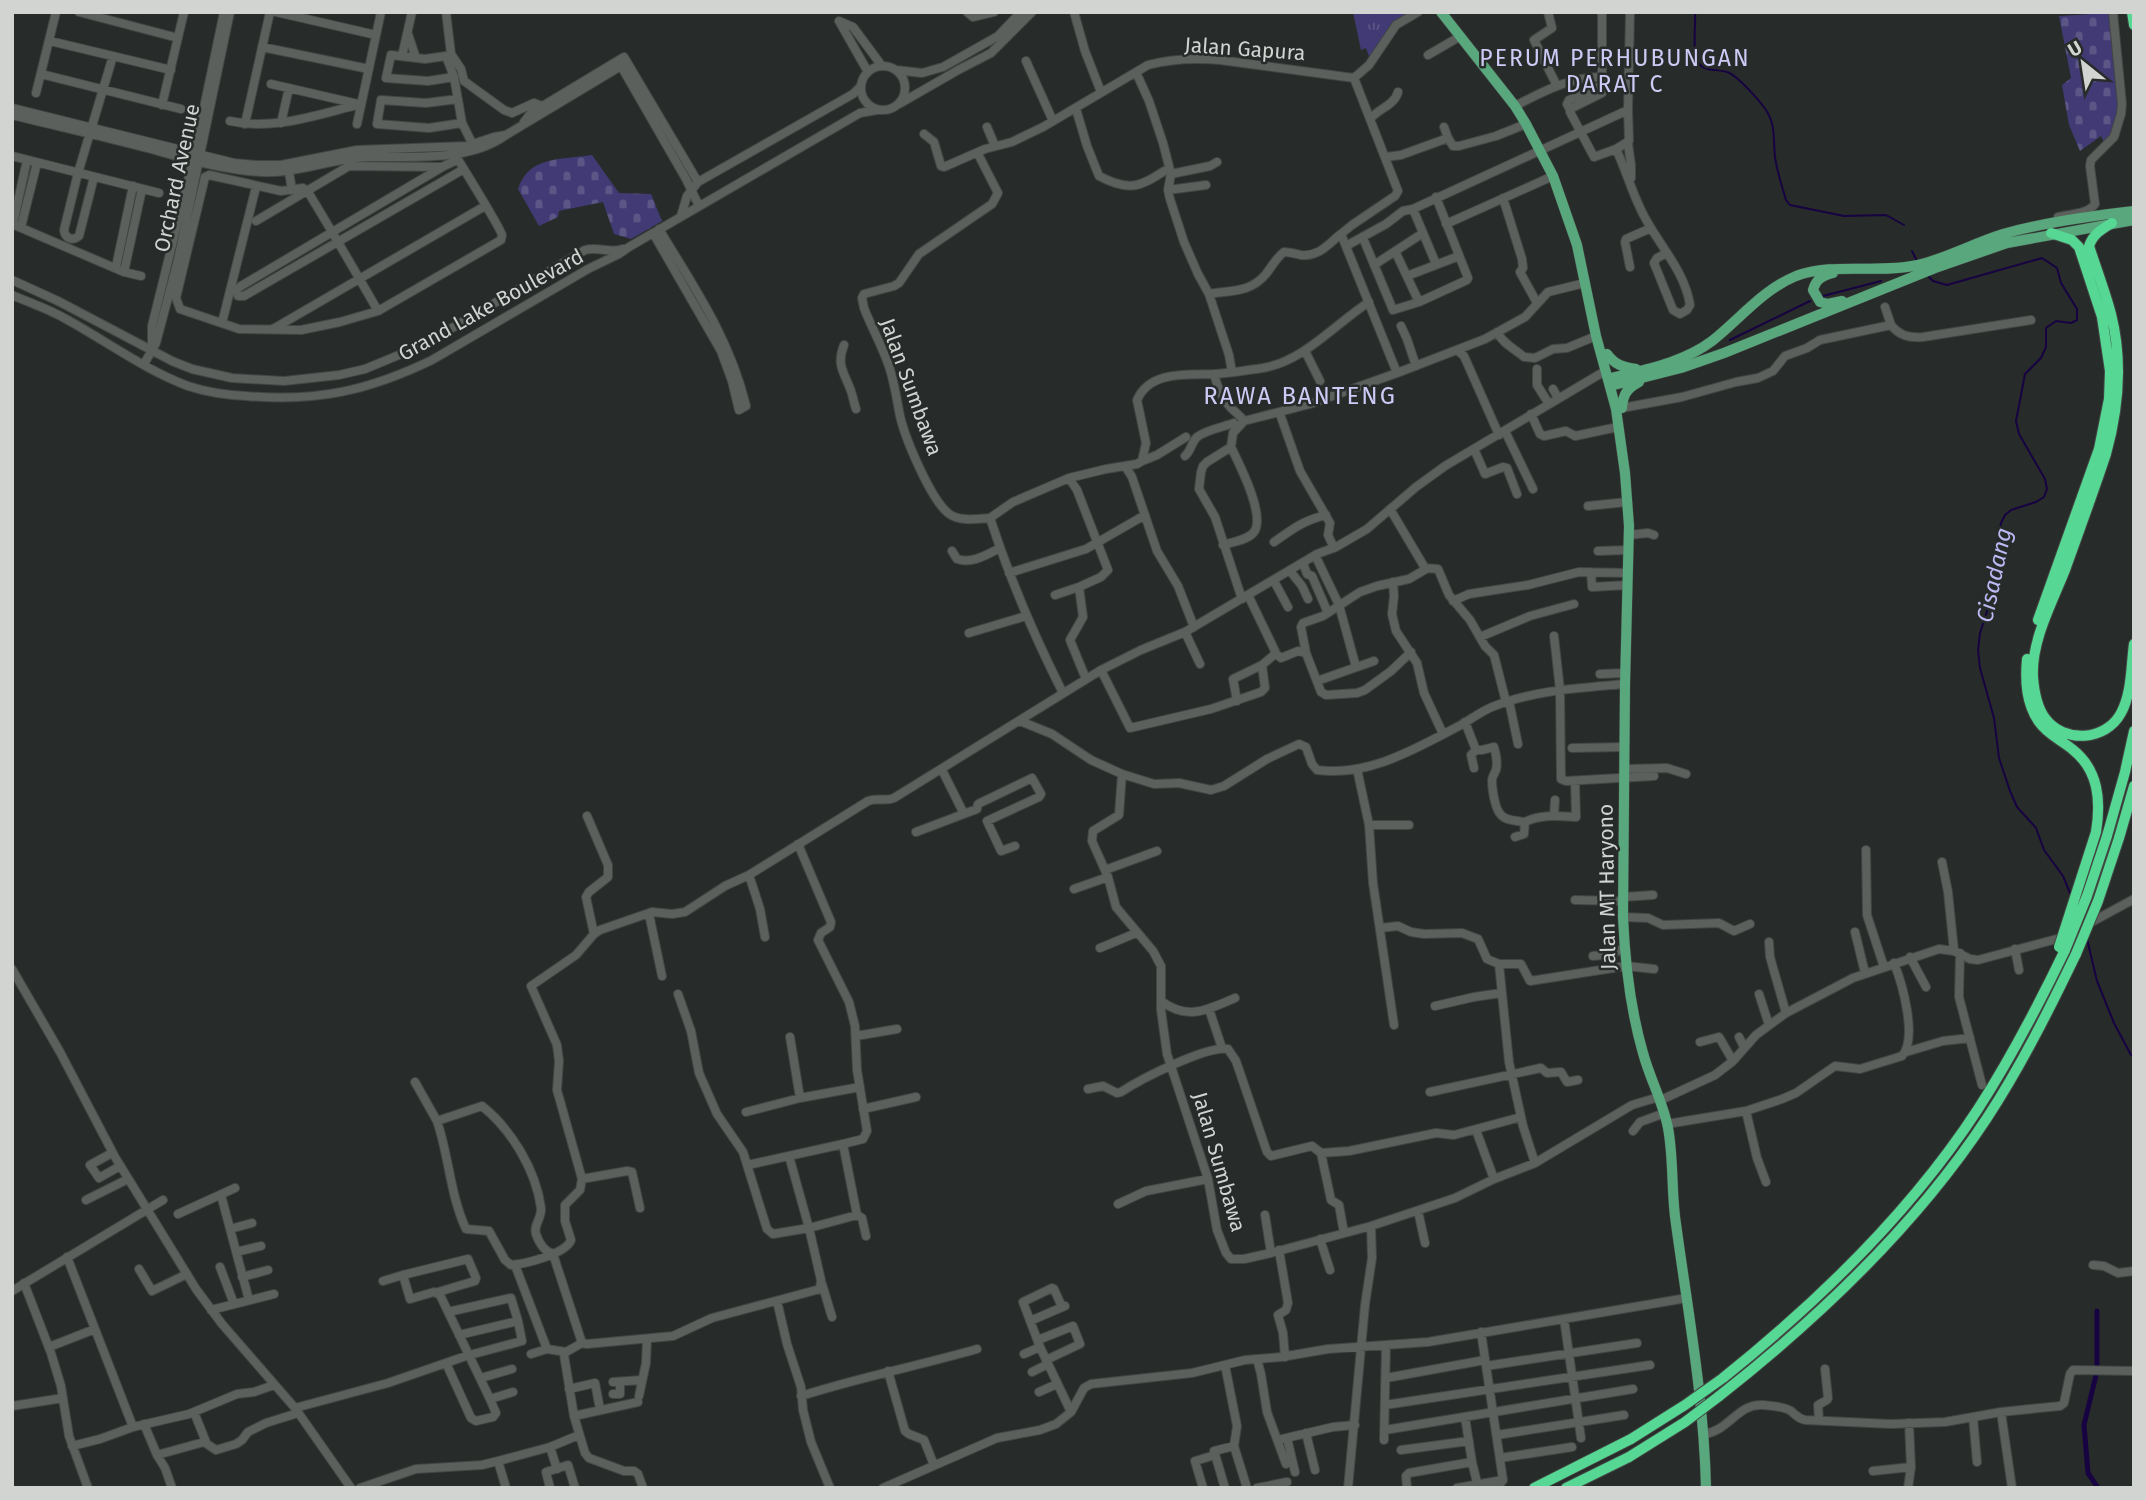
<svg xmlns="http://www.w3.org/2000/svg" width="2146" height="1500" viewBox="0 0 2146 1500" font-family="'Fira Sans',sans-serif">
  <style>
    .grass { fill: url(#grass-tufts) }
    .cemetery { fill: url(#cemetery-stones) }
    .lines { fill: none; stroke-linecap: round; stroke-linejoin: round }
    .stream { stroke: #170342; stroke-width: 2 }
    .canal { stroke: #170342; stroke-width: 5 }
    .minor-casing { stroke: #424643; stroke-width: 10 }
    .major-casing { stroke: #424643; stroke-width: 11 }
    .highway-casing { stroke: #424643; stroke-width: 12 }
    .minor { stroke: #5b605d; stroke-width: 8 }
    .major { stroke: #58a77d; stroke-width: 10 }
    .highway { stroke: #56d793; stroke-width: 10 }
    .highway-bridge-casing { stroke: #424643; stroke-width: 12; stroke-linecap: butt }
    .highway-bridge { stroke: #56d793; stroke-width: 10 }
    .labels { text-anchor: middle; dominant-baseline: central; stroke-width: 5; stroke-linejoin: round; paint-order: stroke }
    .street-label { font-size: 21px; fill: #d2d4d2; stroke: #272b29 }
    .neighbourhood-label { font-size: 23px; letter-spacing: 2px; fill: #cdcbf6; stroke: #272b29 }
    .water-label { font-size: 23px; font-style: italic; fill: #bdb9f3; stroke: #272b29 }
    .quarter-label { font-size: 24px; letter-spacing: 2px; fill: #cdcbf6; stroke: #272b29 }
  </style>
  <defs>
    <pattern id="grass-tufts" width="24" height="20" patternUnits="userSpaceOnUse" patternTransform="scale(1.75)"><rect width="24" height="20" fill="#423a74"/><path d="M3 7l-1-3M5 7V3M7 7l1-3M15 17l-1-3M17 17v-4M19 17l1-3" fill="none" stroke="#5c5687"/></pattern>
    <pattern id="cemetery-stones" width="16" height="16" patternUnits="userSpaceOnUse" patternTransform="scale(1.75)"><rect width="16" height="16" fill="#423a74"/><path d="M2 7V4a2 2 0 0 1 4 0v3zM10 15v-3a2 2 0 0 1 4 0v3z" fill="#5c5687"/></pattern>
  </defs>
  <rect width="100%" height="100%" fill="#272b29"/>
  <path class="grass" d="M1353,12H1413L1370,59L1366,48L1361,50Z"/>
  <path class="cemetery" d="M2109,13L2120,109L2114,128L2105,144L2101,136L2080,151L2069,125L2062,85L2071,78L2059,16Z
    M592,155L619,193L651,194L662,221L631,239L614,234L603,202L559,211L558,217L539,226L518,189C529,155 562,160 592,155Z"/>
  <g class="lines">
    <path class="stream" d="M1695,12C1696,24 1692,53 1697,61C1703,72 1717,69 1727,72C1737,75 1759,100 1766,110C1776,125 1773,140 1775,157C1777,172 1782,186 1786,200L1790,205L1844,216L1886,215L1904,225
      M1912,251L1917,261
      M1928,276L1933,281L1947,285L2042,258L2057,268L2061,283L2077,309V320L2071,323L2056,321L2046,328V347L2041,358L2025,374L2016,421L2019,434L2045,479L2047,489L2044,497L2036,502L2011,510L2005,515L2001,523L1997,546V571L1992,596L1980,633L1978,650L1980,668L1994,718L1999,758L2010,791L2017,807L2036,828L2044,850L2063,876L2070,893
      M1823,296L1881,281
      M1730,340L1810,301
      M2087,939L2097,981L2114,1023L2131,1055"/>
    <path class="canal" d="M2097,1367V1311
      M2097,1371L2084,1425L2088,1473L2098,1488"/>
    <defs>
      <path id="minor" d="M79,12L178,38
        M276,12L376,35
        M446,12L451,54L461,69L464,81L504,110L512,113L534,103L542,106
        M967,12L973,17L994,12
        M1074,12L1085,51L1101,92
        M1548,12L1552,28L1534,40L1557,86
        M1602,12V93L1572,108L1570,112L1594,157L1616,149
        M1630,12L1628,110L1629,141L1616,149C1626,170 1632,193 1643,214C1658,244 1685,271 1690,305L1687,310L1680,314L1673,310L1654,263L1657,258L1667,253
        M408,34L416,58
        M50,41L171,70
        M262,47L369,69
        M1428,55L1459,37
        M402,56L412,12
        M1026,61L1053,121
        M861 88a22 22 0 1 1 44 0a22 22 0 1 1-44 0Z
        M896,70L922,73L943,67L998,36L1021,12
        M868,72L839,21L853,27L882,66
        M1136,72L1149,101L1163,143L1171,174L1168,190L1170,199L1184,242L1198,274L1209,294L1229,355L1232,372
        M41,74L181,109
        M454,77L428,81L386,78L391,55L425,59L446,56L454,77L462,123L474,147
        M1354,78L1398,191L1395,196L1352,225L1341,234L1397,373
        M271,84L358,104
        M36,93L56,12
        M458,99L426,103L381,100L377,124L429,128L462,123
        M899,104L960,69L991,53L1032,12
        M162,105L184,12
        M1515,106C1542,92 1570,77 1602,77
        M12,108L234,163L257,165H281L357,150L467,146L494,137L506,135C469,162 415,156 371,157C334,157 299,174 261,172C222,170 184,158 147,148C102,136 57,126 12,115
        M1076,109L1087,146L1099,176C1131,193 1141,186 1169,168
        M1570,110L1567,104L1569,100L1601,86
        M1370,119C1378,109 1395,105 1398,92
        M230,121C273,131 319,114 361,104
        M524,122L531,113L624,57L698,182
        M281,123L289,88
        M245,124L270,12
        M357,124L381,12
        M987,127L995,146
        M1444,127L1448,138
        M924,134L934,142L941,166L944,167L985,149L1012,142L1043,127L1148,65C1171,59 1196,58 1220,60L1354,78L1369,65L1396,25L1418,12
        M506,135L621,66L686,179L699,206
        M1628,143L1631,165V178
        M978,154L998,193L992,204L919,254L899,283L894,286L864,294L862,298L864,308C872,329 885,351 891,373C895,387 897,401 900,416C905,438 930,498 948,513C959,522 976,519 990,518
        M12,156L159,193
        M1386,157L1401,155L1448,138L1453,146H1459L1496,136L1526,124
        M288,166L292,190
        M1171,174L1210,166L1217,162
        M94,177L79,236C73,241 65,239 64,230L78,173L113,56
        M1168,190L1206,185
        M1503,198L1522,259L1523,268L1520,272L1537,303
        M1413,209L1436,264
        M681,216L687,196L698,182L853,94L861,86
        M2058,217C2070,214 2088,214 2095,204L2090,166L2091,160L2114,137L2121,114L2122,104L2113,12
        M256,221L349,166L441,167
        M12,224L124,272L141,276
        M13,224L27,160
        M1446,224L1553,176
        M21,227L37,163
        M653,233L721,351L732,381L739,410L746,406C730,339 694,287 659,229
        M1363,238L1393,310L1419,302L1467,280L1468,278L1436,197
        M1346,246L1386,224L1403,211L1413,209L1628,110
        M1395,251L1419,302
        M1374,265L1423,233
        M116,267L133,186
        M1630,267L1625,242L1626,239L1651,228
        M124,272L142,189
        M1407,276L1459,256
        M12,280L58,301L172,361L192,369L232,378L284,381L339,375L365,369L423,345L585,250C598,246 610,254 623,249
        M1209,294C1232,290 1250,293 1266,274C1272,266 1277,257 1284,252C1290,252 1295,254 1301,255C1319,257 1328,244 1341,234
        M12,295C30,303 49,309 66,319C106,341 145,370 188,386C206,392 226,395 246,396C316,402 368,391 432,360L588,269L619,254L629,247L860,113L877,110
        M1885,307L1891,325
        M378,311C355,271 332,231 308,192L303,188L281,191L209,175L205,177L176,298L180,309L239,329L301,330L340,322L378,311L501,240C501,238 502,237 502,235C501,229 465,171 459,161H455L444,166L241,286L236,290L238,296H244L464,169
        M222,323L256,187
        M1401,326L1407,339L1416,366
        M273,329L485,206
        M1497,332C1503,344 1515,349 1524,357L1535,358L1553,349L1567,348L1596,336
        M152,345V326L193,160L224,12
        M844,345C836,365 844,372 851,391C853,397 854,403 856,409
        M1457,350L1464,356L1499,435
        M1305,351L1320,381
        M144,364L156,343L178,260L230,12
        M1537,369V385L1549,404
        M1214,374C1217,386 1222,399 1231,408C1236,413 1240,415 1244,421L1233,433L1231,447L1207,462L1203,466L1201,472L1199,489L1215,517L1242,599
        M1553,389L1558,398
        M1622,408L1682,397L1736,382L1758,378L1773,371L1785,356L1807,348L1820,340L1891,325C1900,336 1909,338 1923,337L2031,320
        M1280,414L1300,471L1330,523L1328,535L1334,548
        M1531,414L1540,434L1544,436L1566,431L1575,436L1618,427
        M1244,421L1310,404L1397,373L1485,339L1525,317L1548,292L1585,283
        M1505,431L1533,489
        M1474,449L1485,474L1503,467L1507,468L1517,494
        M1185,456C1191,451 1191,443 1197,437C1206,430 1223,427 1234,423L1235,428
        M1142,461L1157,455L1186,437
        M1125,466L1132,477L1157,551L1178,586L1194,627
        M1069,478L1077,490L1108,570L1101,577L1079,587L1083,617L1070,640L1086,679
        M1588,506L1627,502
        M1390,509L1425,568L1438,569L1449,595L1470,620L1485,646L1494,655L1506,702
        M990,518L1013,502L1069,478L1106,469L1137,464L1142,461L1146,443L1137,400C1150,370 1188,375 1215,374C1231,373 1247,370 1263,368C1304,361 1335,324 1369,302
        M990,518C1010,579 1034,636 1063,693
        M1629,535L1648,533L1654,535
        M1274,542C1293,529 1302,521 1326,515
        M1223,545C1233,542 1248,540 1254,532C1266,515 1239,464 1231,447
        M952,551L957,559C972,564 986,555 1000,548
        M1598,551L1628,550
        M1315,555L1339,605L1356,667
        M1303,563L1307,574L1312,576L1328,613
        M1290,571L1302,586L1308,599
        M1591,572L1592,587L1628,585
        M1009,573L1086,549L1145,515
        M1274,581L1288,607
        M1393,582L1394,596L1392,614L1396,631L1417,663L1424,693L1443,734
        M1055,595L1079,587
        M1453,601L1469,594L1528,585L1579,572L1628,573
        M1185,632L1200,664
        M969,633L1026,616
        M1554,636L1560,690L1561,779L1566,781L1654,776
        M1480,637L1530,616L1574,604
        M1275,653L1281,658L1298,651L1306,653L1321,692L1326,695L1357,693L1365,690L1391,671L1411,652
        M1306,653L1301,627L1303,623L1323,616L1360,592L1377,586L1409,579L1426,569
        M1101,670L1130,728L1211,709L1261,692L1265,688L1262,665L1274,655L1275,651L1248,595
        M1600,674L1625,673
        M1317,681L1374,661
        M1237,701L1233,679L1262,665
        M1509,701L1518,744
        M1020,721L1052,734L1091,760L1122,774L1154,784L1179,783L1211,790L1224,786L1267,759L1299,744L1306,747L1312,764L1317,770C1368,777 1415,749 1459,726C1470,720 1480,712 1492,707C1534,690 1580,688 1625,684
        M1465,722L1476,750L1471,755L1474,768
        M1572,748L1624,747
        M1476,750H1482L1494,747C1496,754 1498,762 1496,770C1495,772 1492,778 1492,780C1492,788 1493,794 1495,802C1499,820 1508,820 1525,822L1524,834L1515,837
        M1357,769L1369,825L1373,883L1394,1025
        M1624,769L1667,768L1686,774
        M942,770L964,814
        M1122,774L1119,815L1093,831L1092,841L1108,877L1116,907L1153,951L1161,966V1010L1167,1054L1208,1179L1217,1230L1226,1253L1231,1259H1244L1271,1253L1371,1226L1455,1198L1494,1179L1535,1163L1632,1105L1659,1097
        M587,816L608,865V877L589,892L586,897L594,934
        M1554,816L1555,800
        M1525,822C1540,814 1559,816 1576,817L1575,781
        M1369,825H1409
        M916,832L977,809L978,804L1032,778L1041,794L1039,797L987,821L1001,851L1015,846
        M1866,850L1867,915L1884,967
        M1942,862L1948,892L1954,951
        M1105,870L1157,851
        M749,875L760,909L765,937
        M1074,889L1108,877
        M1623,897L1653,895
        M1575,900L1623,901
        M649,914L662,976
        M1623,917L1648,918L1663,925L1719,923L1734,931L1750,924
        M1380,928L1398,926L1411,932L1424,934L1462,933L1478,939L1487,959L1499,964L1509,1062L1523,1126L1535,1163
        M1855,932L1865,973
        M1769,942L1770,957L1786,1013
        M1100,948L1136,933
        M2015,949L2019,970
        M1960,953L1959,997L1982,1085
        M1593,956L1612,954L1624,948
        M1910,957L1926,987
        M1499,964H1521L1530,981L1626,966L1654,969
        M12,969L60,1052L115,1157L196,1289L222,1324L295,1408L351,1488
        M678,994L691,1031L699,1073L717,1114L743,1152L767,1229L773,1234L809,1228L789,1156
        M1759,994L1769,1025
        M1161,1001C1188,1021 1207,1010 1235,998
        M1435,1006L1474,997L1501,993
        M1209,1009L1222,1048
        M856,1036L897,1029
        M790,1037L800,1098
        M1739,1037L1744,1047
        M1700,1042L1719,1037L1733,1061
        M1906,1052L1943,1041L1970,1038
        M415,1082L437,1121L482,1106C511,1129 536,1170 541,1208C542,1218 533,1225 536,1234C539,1243 544,1251 553,1254L582,1343L587,1344L673,1336L712,1318L820,1289L821,1280L809,1228L857,1215L843,1144L863,1139L867,1131L857,1070L855,1026L849,1002L818,940L821,933L830,927L831,922L798,844
        M1088,1089L1103,1086L1117,1093L1121,1092C1141,1079 1207,1045 1228,1049L1236,1061L1267,1152L1271,1156L1312,1146L1321,1153L1349,1151L1436,1133L1454,1135L1521,1117
        M1430,1092L1541,1068L1547,1073L1561,1072L1567,1082L1578,1080
        M1661,1100L1715,1075L1733,1061L1756,1035L1786,1013L1853,978L1939,949L1954,951L1970,959L1978,960L2064,937L2134,899
        M863,1109L916,1097
        M1746,1111L1757,1158L1766,1182
        M746,1112L800,1098L860,1087
        M437,1121C449,1156 450,1195 466,1229L489,1231L505,1260L511,1265C525,1264 566,1254 571,1240L565,1221V1205L580,1190L582,1179L557,1090L559,1061L557,1045L531,986L576,955L594,934L600,930L652,912L672,914L685,912L725,886L749,875L868,801C877,797 885,802 894,798L1101,670L1141,650L1185,632L1317,554L1336,547L1367,529L1416,487L1445,466L1605,371
        M1667,1124L1746,1111L1782,1099L1796,1093L1835,1066L1860,1069L1902,1056C1918,1038 1902,983 1894,963
        M1476,1130L1494,1179
        M1633,1131L1640,1122L1665,1113
        M112,1153L90,1165L99,1178L120,1166
        M1321,1153L1331,1200L1339,1205L1344,1233
        M748,1165L843,1144
        M582,1179L627,1171L632,1172L640,1208
        M221,1195L249,1300
        M86,1200L128,1179
        M1118,1204L1146,1191L1208,1179
        M1418,1211L1425,1243
        M178,1214L235,1188
        M857,1215L862,1218L866,1236
        M1265,1215L1271,1253
        M230,1229L252,1223
        M1320,1239L1330,1270
        M1279,1250L1288,1303L1286,1310L1278,1315L1283,1333L1285,1357
        M236,1252L261,1246
        M67,1257L133,1427
        M515,1265L547,1349
        M2093,1265L2104,1266L2118,1273L2134,1271
        M220,1267L234,1304
        M139,1269L152,1291L187,1274
        M403,1275L468,1259L476,1278L475,1281L438,1292
        M242,1277L268,1270
        M383,1281L403,1275L410,1299L434,1292L440,1295L490,1399L496,1413L493,1417L476,1421L471,1418L446,1363
        M24,1283L51,1353L61,1386L69,1436L88,1488
        M822,1284L832,1317
        M12,1291L163,1200
        M777,1301L787,1344L801,1387L803,1410L811,1442L830,1488
        M1062,1307L1054,1289L1052,1288L1023,1302L1040,1347L1071,1412
        M211,1310L274,1294
        M1564,1319L1581,1438
        M1030,1321L1065,1306
        M1481,1332L1503,1480L1498,1487
        M459,1335L518,1321
        M1038,1340L1073,1326L1080,1344L1046,1360
        M582,1343L566,1352L564,1355L574,1416L585,1453L589,1458L624,1471H634L638,1474L643,1488
        M49,1347L95,1329
        M531,1354L547,1349L566,1352
        M1024,1354L1040,1347
        M1257,1359L1261,1374L1267,1412L1286,1464
        M1225,1365L1237,1426L1234,1446L1247,1488
        M1486,1366L1637,1343
        M888,1371L905,1431L909,1434L924,1440L934,1465
        M1032,1372L1048,1364
        M481,1378L512,1369
        M1386,1378L1485,1360
        M613,1382L642,1380
        M569,1389L595,1383L599,1404
        M1039,1392L1057,1384
        M613,1394H620V1382
        M639,1396L646,1363L647,1339
        M801,1396C860,1377 918,1366 977,1349
        M490,1399L513,1392
        M1385,1405L1650,1365
        M12,1406L63,1398
        M295,1408L388,1383L466,1356L522,1341L518,1321L511,1298L448,1312
        M194,1412L206,1442
        M2001,1412L2012,1488
        M574,1416L638,1402
        M1973,1417L1977,1462
        M1819,1420L1818,1405L1827,1400L1828,1398L1825,1369
        M144,1424L157,1455L204,1442L216,1450L236,1444L242,1440L248,1432L266,1423L298,1413
        M1385,1430L1633,1389
        M1306,1433L1315,1470
        M1704,1434C1729,1431 1738,1403 1763,1405C1772,1406 1783,1406 1791,1411C1796,1415 1797,1418 1805,1420L1891,1424L1945,1422L2001,1412L2060,1406L2064,1403L2070,1374L2073,1370L2134,1371
        M1497,1435L1624,1415
        M1287,1438L1295,1472
        M1282,1439L1333,1427L1355,1425
        M1384,1440L1386,1345
        M72,1446L100,1439L133,1427L189,1414L237,1394L254,1392L274,1385
        M550,1447L557,1469
        M1401,1450L1469,1441
        M157,1455L165,1468L172,1488
        M1500,1458L1572,1447
        M498,1461L506,1488
        M1472,1462L1478,1487
        M1873,1471L1911,1467
        M360,1488L416,1469L482,1465L498,1461L550,1447L579,1435
        M550,1488L546,1472L568,1465L575,1488
        M883,1488L997,1438L1040,1430L1056,1424L1071,1412L1084,1388L1091,1384L1192,1373L1245,1360L1281,1357L1328,1349L1428,1342L1687,1298
        M1203,1488L1195,1461L1215,1455
        M1225,1488L1214,1451L1234,1446
        M1257,1488L1287,1482
        M1348,1488L1365,1305L1372,1258L1371,1226
        M1407,1488L1406,1476L1409,1473L1472,1462L1465,1417
        M1457,1488L1503,1480
        M1908,1488L1911,1467L1909,1423"/>
      <path id="major" d="M1441,12L1515,106L1526,124L1553,176L1577,245L1596,336L1616,409L1625,473L1629,526L1625,684L1623,917C1625,963 1630,1008 1643,1053C1650,1079 1663,1102 1668,1128C1674,1160 1671,1192 1676,1224C1688,1312 1704,1398 1706,1488
        M1833,273C1822,276 1816,279 1813,290L1820,302L1828,304L1842,301
        M1607,354C1615,365 1623,367 1636,369
        M1608,379C1643,370 1683,363 1712,341C1740,319 1762,290 1796,276C1835,262 1878,274 1918,265C1947,258 1974,243 2003,234C2045,222 2090,216 2134,211
        M1610,386L1681,368L1724,353L1935,268L2007,243L2134,220
        M1622,408C1623,395 1626,389 1639,382"/>
      <path id="highway" d="M2132,12L2134,25
        M2112,223C2102,229 2093,234 2089,246C2096,268 2105,291 2111,314C2123,361 2119,407 2106,454C2093,493 2079,531 2065,570C2052,603 2031,641 2033,677C2034,690 2037,707 2045,718C2064,744 2106,741 2121,713C2132,693 2131,665 2134,644
        M2038,620L2099,449L2109,399L2110,371L2102,317L2079,247L2072,240L2051,233
        M2027,659C2025,681 2026,703 2039,722C2047,734 2061,740 2072,749C2099,770 2101,801 2096,832
        M2107,836L2125,772L2134,731
        M2119,838L2134,786
        M1723,1378C1819,1301 1911,1212 1978,1109C2011,1058 2039,1004 2065,950
        M1718,1397C1820,1317 1916,1226 1987,1118C2021,1066 2049,1010 2076,954
        M1534,1488L1631,1439
        M1566,1488L1629,1457"/>
    </defs>
    <use href="#minor" class="minor-casing"/>
    <use href="#major" class="major-casing"/>
    <use href="#highway" class="highway-casing"/>
    <use href="#minor" class="minor"/>
    <use href="#major" class="major"/>
    <use href="#highway" class="highway"/>
    <defs>
      <path id="highway-bridge" d="M2059,947L2096,832
        M2065,950L2087,896L2107,836
        M2076,954L2098,901L2119,838
        M1631,1439L1685,1405L1723,1378
        M1629,1457L1685,1422L1718,1397"/>
    </defs>
    <use href="#highway-bridge" class="highway-bridge-casing"/>
    <use href="#highway-bridge" class="highway-bridge"/>
  </g>
  <g class="labels">
    <g class="street-label">
      <text transform="translate(1245 49) rotate(4)">Jalan Gapura</text>
      <text transform="translate(177 178) rotate(-78)">Orchard Avenue</text>
      <text transform="translate(491 305) rotate(-29)">Grand Lake Boulevard</text>
      <text transform="translate(911 387) rotate(70)">Jalan Sumbawa</text>
      <text transform="translate(1607 887) rotate(-91)">Jalan MT Haryono</text>
      <text transform="translate(1219 1162) rotate(74)">Jalan Sumbawa</text>
    </g>
    <g class="neighbourhood-label">
      <text x="1615" y="58">PERUM PERHUBUNGAN<tspan x="1615" dy="26">DARAT C</tspan></text>
    </g>
    <g class="water-label">
      <text transform="translate(1994 575) rotate(-78)">Cisadang</text>
    </g>
    <g class="quarter-label">
      <text x="1300" y="396">RAWA BANTENG</text>
    </g>
  </g>
  <rect width="2146" height="1500" fill="none" stroke="#d2d4d2" stroke-width="28"/>
  <g transform="translate(2083 63) rotate(330)" stroke="#272b29" stroke-width="5" paint-order="stroke">
  <path d="M0-5L12 26L0 18L-12 26Z" fill="#d2d4d2"/>
  <text y="-10" font-size="19" font-weight="bold" text-anchor="middle" fill="#d2d4d2">U</text>
  </g>
</svg>
